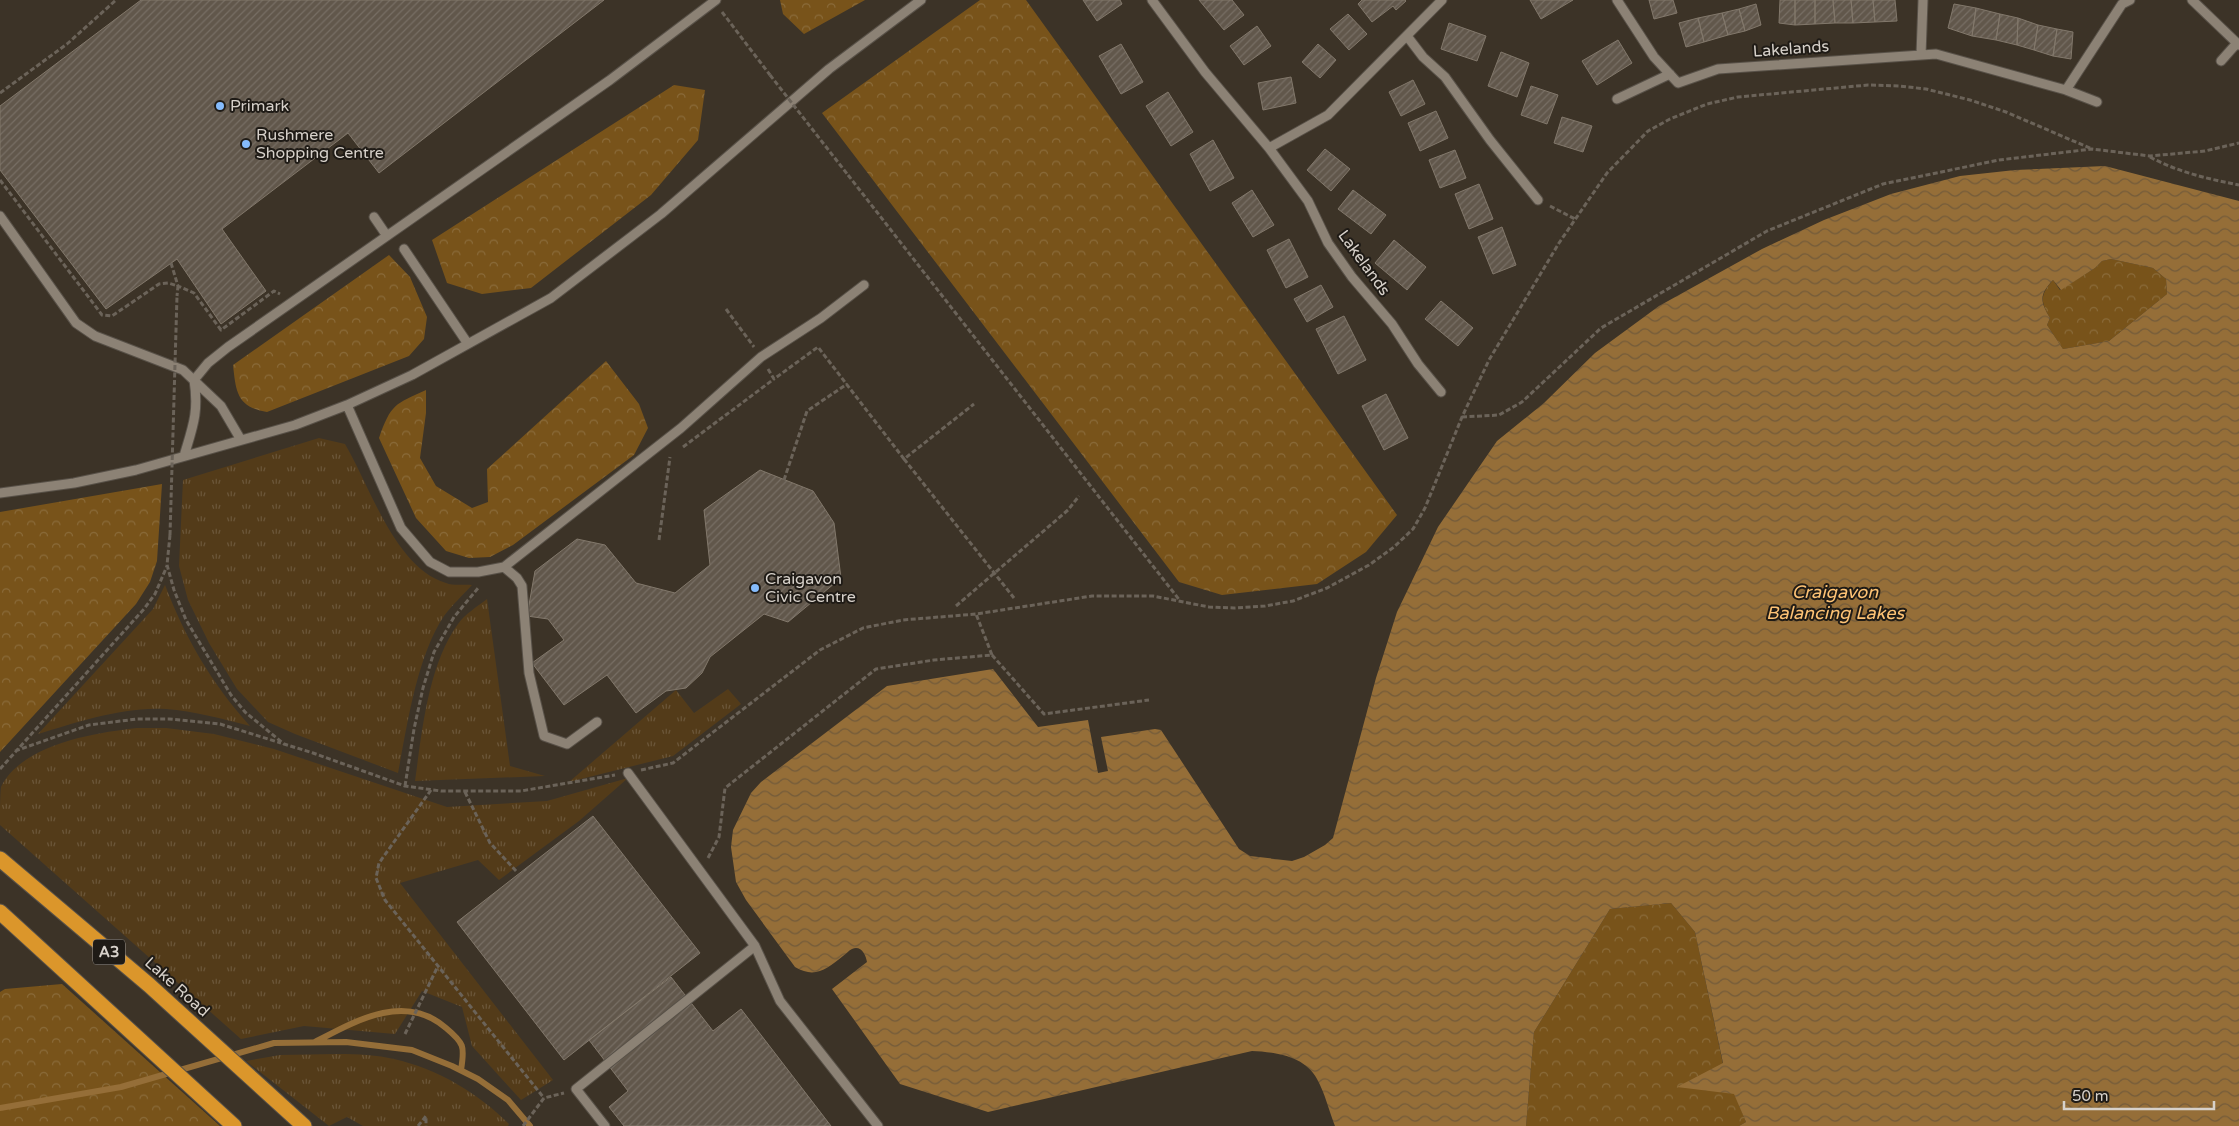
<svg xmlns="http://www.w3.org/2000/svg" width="2239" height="1126" viewBox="0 0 2239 1126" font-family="'Varela Round',sans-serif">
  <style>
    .grass { fill: url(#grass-tufts) }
    .forest { fill: url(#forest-crowns) }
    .water { fill: url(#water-waves); fill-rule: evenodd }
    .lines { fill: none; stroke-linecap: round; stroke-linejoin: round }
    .stream { stroke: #956e38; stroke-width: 6 }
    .building { fill: url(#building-hatch); stroke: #82786b }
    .minor-casing { stroke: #585148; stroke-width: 11 }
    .highway-casing { stroke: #585148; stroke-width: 17 }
    .path { stroke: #6b6359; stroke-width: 3; stroke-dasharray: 5 2.5; stroke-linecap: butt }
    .minor { stroke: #8c8275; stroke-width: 9 }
    .highway { stroke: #db962b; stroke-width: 15 }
    .path-bridge { stroke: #6b6359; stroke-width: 3; stroke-dasharray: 5 2.5; stroke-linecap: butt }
    .poi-dot { fill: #85bbfb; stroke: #1f1b16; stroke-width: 2 }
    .labels { text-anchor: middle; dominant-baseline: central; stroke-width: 4; stroke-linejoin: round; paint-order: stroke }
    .shield { fill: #1f1b16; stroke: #a09a94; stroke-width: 1 }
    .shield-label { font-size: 15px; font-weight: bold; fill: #d7d1ca }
    .street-label { font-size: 16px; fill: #d7d1ca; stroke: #1f1b16 }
    .poi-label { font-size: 16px; fill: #d7d1ca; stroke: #1f1b16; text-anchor: start }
    .water-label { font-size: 18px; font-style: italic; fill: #fec375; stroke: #1f1b16 }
  </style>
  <defs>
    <pattern id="grass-tufts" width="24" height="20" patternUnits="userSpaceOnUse" patternTransform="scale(1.25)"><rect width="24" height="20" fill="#533b19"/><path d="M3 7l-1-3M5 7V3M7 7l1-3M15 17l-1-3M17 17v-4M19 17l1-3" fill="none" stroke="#6b5639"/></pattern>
    <pattern id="forest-crowns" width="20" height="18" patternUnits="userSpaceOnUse" patternTransform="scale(1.25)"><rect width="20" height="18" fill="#78531a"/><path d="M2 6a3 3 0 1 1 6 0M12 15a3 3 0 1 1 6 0" fill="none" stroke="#8a6b3a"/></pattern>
    <pattern id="water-waves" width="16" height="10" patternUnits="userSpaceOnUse" patternTransform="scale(1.25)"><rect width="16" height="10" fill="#956e38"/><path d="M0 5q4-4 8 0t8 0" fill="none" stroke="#735b3a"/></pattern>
    <pattern id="building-hatch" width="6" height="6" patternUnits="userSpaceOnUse" patternTransform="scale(1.25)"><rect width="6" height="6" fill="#61574b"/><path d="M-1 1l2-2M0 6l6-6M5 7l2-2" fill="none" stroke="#776e64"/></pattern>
  </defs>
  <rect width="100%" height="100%" fill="#3c3327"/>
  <path class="grass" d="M319,438L345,444C370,486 395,568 446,583C453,586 464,584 472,585C463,595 452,605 444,616C417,656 407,726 398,773L295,734L268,722L237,689L209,643L188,600L179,566L183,480Z
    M165,585C185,638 212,684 250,726C223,719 194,711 166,709C125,706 77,722 38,734L153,609Z
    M487,599L510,766L545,776L415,781C422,732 428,665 458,624C465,614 478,606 487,599Z
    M728,689L741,704L673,756L569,782L676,690L694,713Z
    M137,728H166L214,734L274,749L447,807L547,801L628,778L579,821L499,880L478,860L400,883L553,1080L521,1100L472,1046L462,1007L422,991L395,1034L304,1026L241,1039L0,825C0,817 0,794 1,787C22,744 94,733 137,728Z
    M280,1055C315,1055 361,1051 394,1059C438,1069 478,1093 509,1124L508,1126H363L347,1117L329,1126L246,1061Z"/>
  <path class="forest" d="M780,0H865L804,34L783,14Z
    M980,0H1026L1397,515L1366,552L1317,584L1222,595L1179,582L822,113Z
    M674,85L705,90L698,140L651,195L531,288L482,294L447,283L432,240Z
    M389,255L410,277L427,317L424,339L409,356L267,412C237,407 236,392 233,365Z
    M2111,259L2153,268L2166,279L2167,294L2109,341L2063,349L2047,325L2050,318C2040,301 2040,295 2053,280L2060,290L2095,268L2102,261Z
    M606,361L639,404L648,428L634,455L513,545L490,557L469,558L446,551L416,518L379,438C391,404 395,404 426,390V413L420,458L436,486L472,508L488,502L487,469Z
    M162,484L157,561L150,582L136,604L0,752V512Z
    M1671,903L1695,932L1723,1064L1746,1122L1739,1126H1526L1534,1032L1610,909Z
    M62,984L220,1126H0V992L5,989Z"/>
  <path class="water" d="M2105,166L2239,201V1126H1739L1746,1122L1734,1094L1677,1087L1723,1063L1695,932L1671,903L1610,909L1534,1032L1526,1126H1335C1329,1111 1325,1093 1317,1079C1305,1056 1275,1052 1252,1051L988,1112L900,1084L832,989L867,962C866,955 861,945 852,949C849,950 846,954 843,956C827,969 815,979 795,967L746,900L736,882L731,847L733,830L751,793L761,782L887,686L993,669L1038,727L1088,720L1098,773L1108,771L1101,737L1155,729L1161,730L1239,849L1250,856L1292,861L1304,857L1325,845L1333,838L1376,678L1397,612L1438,527L1497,441L1544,403L1595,353L1659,306L1762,249L1824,220L1891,194L1960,176L2015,170ZM2111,259L2153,268L2166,279L2167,294L2109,341L2063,349L2047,325L2050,318C2040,301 2039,295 2053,280L2061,290L2095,268L2102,261Z"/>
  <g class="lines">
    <path class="stream" d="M315,1042C355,1021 405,992 446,1028C464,1043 465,1046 461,1070
      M0,1108L121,1087L274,1043L346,1042L412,1050L452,1066L478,1079L508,1100L530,1126"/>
  </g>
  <path class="building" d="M141,0H604L379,173L348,133L222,229L266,291L221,324L177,259L106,309L0,170V106Z
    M1083,0H1120L1122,4L1097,21Z
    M1199,0H1232L1244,15L1224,30Z
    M1362,0H1405L1406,1L1396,10L1393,6L1372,22L1358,4Z
    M1530,0H1573L1541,19Z
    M1649,0H1673L1677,13L1654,19Z
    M1780,0H1795V25L1779,23Z
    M1795,0H1815V24L1795,25Z
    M1815,0H1833L1835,23L1815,24Z
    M1833,0H1851L1853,23H1835Z
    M1851,0H1873L1875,22L1853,23Z
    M1873,0H1895L1897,21L1875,22Z
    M1756,4L1761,25L1745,31L1739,9Z
    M1954,4L1976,8L1972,36L1948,28Z
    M1976,8L2000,14L1996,40L1972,36Z
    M1739,9L1745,31L1728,35L1722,13Z
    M1722,13L1728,35L1704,42L1698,18Z
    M1348,14L1367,34L1349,50L1330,29Z
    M2000,14L2018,18L2017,45L1996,40Z
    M1698,18L1704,42L1686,47L1679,23Z
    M2018,18L2038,25L2034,50L2017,45Z
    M1449,23L1486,36L1477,61L1441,49Z
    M2038,25L2057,29L2053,56L2034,50Z
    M1257,26L1271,46L1244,65L1230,46Z
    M2057,29L2073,32L2071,59L2053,56Z
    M1618,40L1632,63L1597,85L1582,61Z
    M1121,44L1143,82L1121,94L1099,56Z
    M1318,44L1336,60L1320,78L1302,62Z
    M1501,52L1529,63L1517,97L1488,86Z
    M1291,77L1296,103L1263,110L1258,83Z
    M1413,80L1425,104L1401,116L1389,92Z
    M1531,86L1558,95L1547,124L1521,115Z
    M1168,92L1193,132L1171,146L1146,106Z
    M1436,111L1448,138L1420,151L1408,123Z
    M1562,117L1592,126L1583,152L1554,143Z
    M1213,140L1234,178L1210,191L1190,154Z
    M1325,149L1350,169L1331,191L1307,170Z
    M1455,150L1466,178L1440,188L1429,160Z
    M1479,184L1493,219L1469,229L1455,194Z
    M1252,190L1274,225L1253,237L1232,203Z
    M1353,190L1386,215L1371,234L1338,209Z
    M1502,227L1516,265L1493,274L1478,237Z
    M1289,239L1308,277L1286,288L1267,250Z
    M1394,240L1426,267L1407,290L1375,263Z
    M1321,285L1333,307L1307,322L1294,299Z
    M1441,301L1473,328L1458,346L1425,319Z
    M1344,316L1366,360L1338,374L1316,329Z
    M1386,394L1408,438L1384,450L1362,406Z
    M760,470L813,491L834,523L841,578L788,622L764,614L710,657L702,673L686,688L666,691L636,713L607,675L564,705L532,663L564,640L548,619L527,616L535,571L577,539L605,545L636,583L675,593L710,565L704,510Z
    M593,816L700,953L564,1060L457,922Z
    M671,977L713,1031L741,1009L831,1126H624L609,1107L628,1091L589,1040Z"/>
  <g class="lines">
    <defs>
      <path id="minor" d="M1152,0L1205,72L1269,148L1308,201L1328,243L1352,277L1392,324L1418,364L1441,392
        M1617,0L1654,57L1678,83L1718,69L1936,54L2066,90L2097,102
        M2192,0L2239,45
        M1407,36L1423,57L1445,77L1490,140L1538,200
        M1921,55L1923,0
        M2221,61L2237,43
        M2066,90L2122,4L2130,0
        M1617,99L1670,74
        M1269,148L1328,115L1442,0
        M0,216L76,323L95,336L183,370L221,406L241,440
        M374,217L387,236
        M404,249L468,344
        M347,405L401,528L430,562L449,572H478L504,567L681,428L761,357L821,318L864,285
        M184,456C193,426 199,412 194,380L208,363L228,347L610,80L716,0
        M0,493L74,483L136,470L295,425L347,405L412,375L551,298L661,214L829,69L921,0
        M504,567L517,578L522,586L529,673L544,736L567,744L597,722
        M628,773L755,946L780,1001L878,1126
        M605,1126L576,1089L755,946"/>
      <path id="highway" d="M0,859L149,985L304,1126
        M0,912L234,1126"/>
    </defs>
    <use href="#minor" class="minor-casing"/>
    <use href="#highway" class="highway-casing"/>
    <path class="path" d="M722,12L770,75
      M0,93L67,44L116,0
      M2150,157C2178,172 2208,179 2239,185
      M848,175L1181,602
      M0,180L102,315L112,316L159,284L168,283L178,286L177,296
      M1550,206L1575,219
      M171,263L178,286L194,293L221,330L274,291L280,294
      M726,309L754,347
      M768,369L774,379L818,347L904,459L974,404
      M1462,417L1499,415L1522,402L1601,328L1767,231L1883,184L1999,160L2092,149L2150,156L2205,151L2239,143
      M683,447L774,379
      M904,459L1014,598
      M784,480L807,411L847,384
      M170,535L167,565L174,590L186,620L231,695L245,712L284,744L313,753L405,786L441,791H521L615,775
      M659,540L670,457
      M956,606L1068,510L1079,496
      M992,655L1044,714L1149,700
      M15,751L89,725L137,719H169L220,724L281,743
      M0,769L144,609L155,594L167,566
      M641,770L673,763L820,650L863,628L903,620L976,614L1092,596H1153L1209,607L1234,608L1265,606L1293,601L1327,588L1369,565L1394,547L1413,529L1425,508L1462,417L1489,360L1559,243L1607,173L1648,131L1670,119L1707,104L1738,97L1868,85L1899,86L1926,89L1970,100L2006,112L2092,149
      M405,786L414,729L423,688L434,652L454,617L479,587
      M431,790L379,863L376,878L385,900L544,1098
      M465,792L490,843L517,872
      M708,858L719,837L725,788L876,669L934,660L992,655L976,614
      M405,1034L438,966
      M418,1126L426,1116V1126
      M523,1126L544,1098L564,1093"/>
    <use href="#minor" class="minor"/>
    <use href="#highway" class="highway"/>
    <path class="path-bridge" d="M770,75L848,175
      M170,535L177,296"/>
  </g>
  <g class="poi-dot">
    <circle cx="220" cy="106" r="5"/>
    <circle cx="246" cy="144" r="5"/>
    <circle cx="755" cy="588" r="5"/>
  </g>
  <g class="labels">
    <rect class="shield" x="93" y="939.5" width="32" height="25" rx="4"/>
    <g class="shield-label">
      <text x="109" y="952">A3</text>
    </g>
    <g class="street-label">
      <text transform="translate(1791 49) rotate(-4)">Lakelands</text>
      <text transform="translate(1364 263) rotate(54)">Lakelands</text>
      <text transform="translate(177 987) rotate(42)">Lake Road</text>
    </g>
    <g class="poi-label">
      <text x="230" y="106">Primark</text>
      <text x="256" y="135">Rushmere<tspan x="256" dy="18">Shopping Centre</tspan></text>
      <text x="765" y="579">Craigavon<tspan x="765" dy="18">Civic Centre</tspan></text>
    </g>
    <g class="water-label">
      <text x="1835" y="592">Craigavon<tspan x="1835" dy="21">Balancing Lakes</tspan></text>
    </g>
  </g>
  <path d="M2064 1101v8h150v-8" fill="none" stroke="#d7d1ca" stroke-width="2.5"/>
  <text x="2072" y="1101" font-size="15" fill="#d7d1ca" stroke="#1f1b16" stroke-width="4" paint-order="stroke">50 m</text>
</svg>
